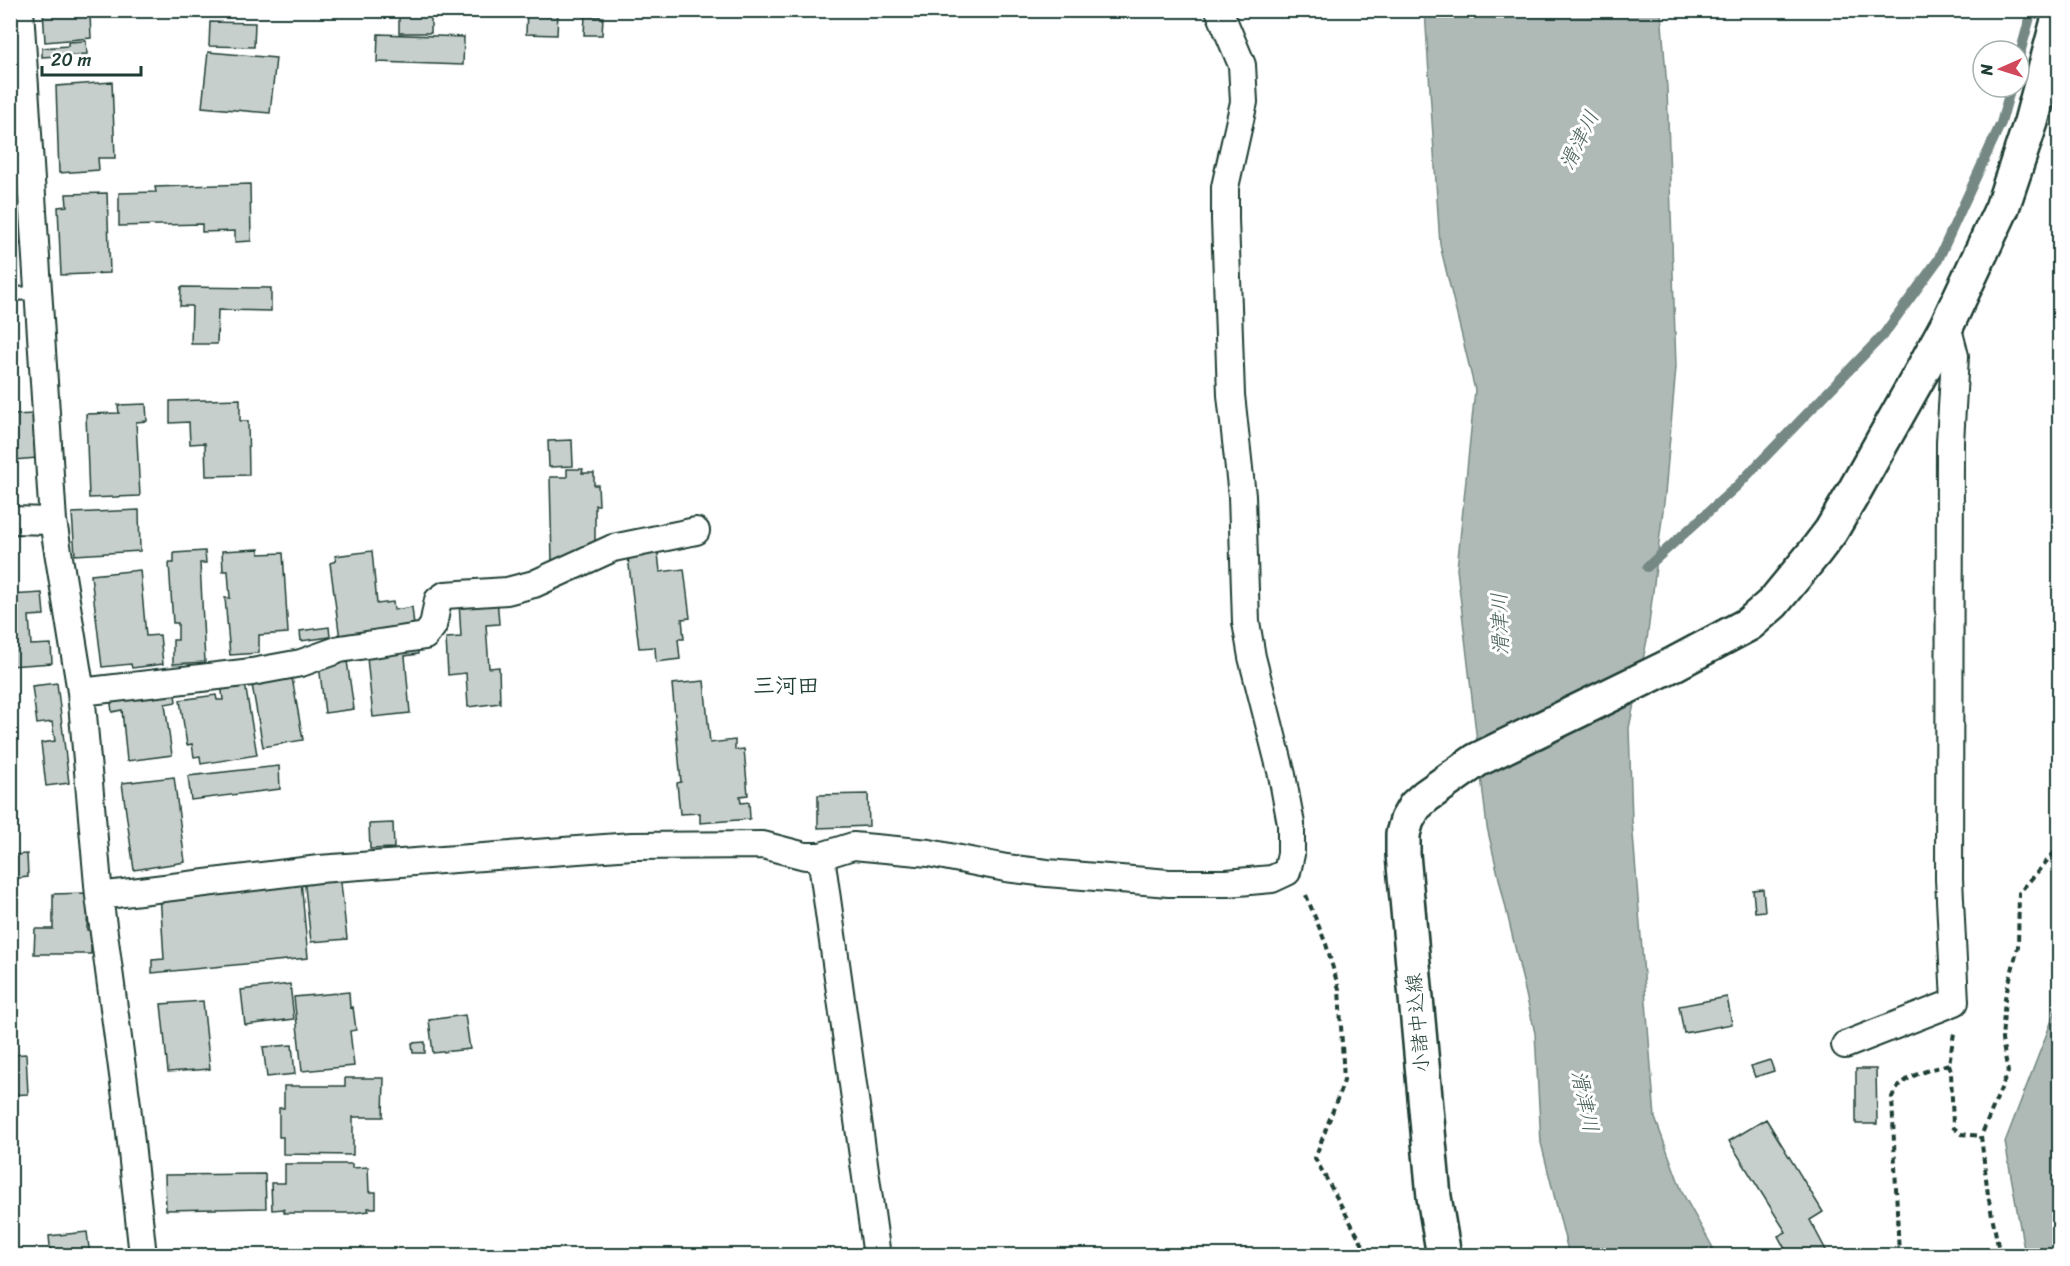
<svg xmlns="http://www.w3.org/2000/svg" width="2070" height="1266" viewBox="0 0 2070 1266" font-family="Sriracha,'Klee One',sans-serif">
  <style>
    .water { fill: #afbab7; stroke: #758883; stroke-width: 1.5 }
    .lines { fill: none; stroke-linecap: round; stroke-linejoin: round }
    .stream { stroke: #758883; stroke-width: 10 }
    .building { fill: #c7cfcc; stroke: #1f3d34; stroke-width: 1.5 }
    .lane-casing { stroke: #1f3d34; stroke-width: 16 }
    .street-casing { stroke: #1f3d34; stroke-width: 30 }
    .secondary-casing { stroke: #1f3d34; stroke-width: 38 }
    .path { stroke: #1f3d34; stroke-width: 4; stroke-dasharray: 6 4.5; stroke-linecap: butt }
    .lane { stroke: #fff; stroke-width: 12 }
    .street { stroke: #fff; stroke-width: 26 }
    .secondary { stroke: #fff; stroke-width: 33 }
    .labels { text-anchor: middle; dominant-baseline: central; stroke-width: 6; stroke-linejoin: round; paint-order: stroke }
    .street-label { font-size: 20px; fill: #1f3d34; stroke: #fff }
    .water-label { font-size: 21px; font-style: italic; fill: #4a625b; stroke: #fff }
    .quarter-label { font-size: 22px; font-weight: bold; fill: #1f3d34; stroke: #fff }
  </style>
  <rect width="100%" height="100%" fill="#fff"/>
  <filter id="ink" filterUnits="userSpaceOnUse"><feTurbulence type="fractalNoise" baseFrequency=".0167" numOctaves="2"/><feDisplacementMap in="SourceGraphic" scale="12" xChannelSelector="R" yChannelSelector="G"/><feConvolveMatrix kernelMatrix="1 2 1 2 8 2 1 2 1" color-interpolation-filters="sRGB"/></filter>
  <g filter="url(#ink)">
    <path class="water" d="M1425,11H1661L1667,88L1676,367L1665,494L1647,640L1629,728L1632,821L1655,1118L1683,1194L1717,1255H1569L1541,1143L1535,1033L1487,827L1457,569L1475,390L1440,245Z
      M2059,1002V1255H2025L2005,1142Z"/>
    <g class="lines">
      <path class="stream" d="M2019,57L2032,10
        M1647,567L1737,486L1884,334L1938,260L2001,123L2011,87"/>
    </g>
    <path class="building" d="M43,10H98V13L90,14L91,38L45,42Z
      M399,10H431V33H399Z
      M527,10H600V12L558,11L557,35L526,34Z
      M585,16L603,17L602,35H584Z
      M210,22L255,23L254,47L209,46Z
      M378,34L464,37L463,65L377,62Z
      M86,41L87,54L42,57V48L68,46V42Z
      M208,52L276,58L270,113L202,107Z
      M112,82L115,158H98L99,170L59,173L56,86Z
      M250,184L251,241L235,242V231L202,232V224L119,226V193L156,192L155,187Z
      M107,193L110,273L61,275L58,207L67,206L66,194Z
      M10,201H19L22,244L10,245Z
      M181,287L271,288V311L218,310L217,344H191L192,306H180Z
      M240,399V421H248L249,475L206,476L205,443L190,444L189,422L170,423V401Z
      M146,404L147,421L136,422L140,496L89,498L86,414L119,413L118,405Z
      M35,414L37,458L14,460L12,415Z
      M572,440L573,466L549,467L548,441Z
      M567,469H583L582,473H594V485H598L599,505H595V542L552,561L550,477H567Z
      M139,510L140,551L75,555L72,513Z
      M259,549V554L283,553L288,633L259,635V653L230,655L225,598H230L228,571H223L222,551Z
      M205,551L206,563H200L205,662L173,664V640H178V623H173L169,563H174V553Z
      M372,551L377,604L393,602L394,610L412,607L414,626L340,639L330,563L336,561L335,556Z
      M658,553L660,572L684,569L690,618L682,619L684,639H678L680,659L656,662L655,647L639,648L628,557Z
      M140,570L146,636L160,635L163,664L132,668L131,664L102,667L91,575Z
      M42,593L44,615L29,616L31,645L51,644L52,663L10,666V595Z
      M497,597L499,624L486,625L489,668L499,667L500,703L468,707L466,673L448,675L446,638L461,637L459,601Z
      M329,627L330,637L301,641L300,631Z
      M417,640L418,654L405,656L410,713L373,717L366,648Z
      M347,661L354,709L325,713L319,665Z
      M291,672L303,740L263,747L251,679Z
      M244,678L257,755L201,764L200,756L194,757L192,744L187,745L180,700L216,695L217,700H223L221,682Z
      M704,681L710,743L735,740V750L744,749L748,795L740,796L741,803L749,802L750,819L700,823V813L680,814L677,783L681,782L672,684Z
      M57,683L69,783L46,786L41,743L55,741L52,722L37,724L32,686Z
      M174,686L176,702L165,704L172,755L127,761L122,710L112,712L110,695Z
      M279,766L280,789L191,800L188,776Z
      M174,777L185,862L134,870L122,783Z
      M868,794L869,826L818,828V795Z
      M393,823L394,848L370,849L369,824Z
      M27,854L28,877L10,879V855Z
      M340,874L347,939L311,942L304,878Z
      M301,880L308,958L152,973V960L164,959L160,893Z
      M10,884H13L12,924H10Z
      M1763,889L1765,911L1755,912L1753,890Z
      M88,893L87,930H91V954H34L35,929H53V894Z
      M290,984L294,1019L245,1025L241,990Z
      M349,992L350,1008L353,1007L356,1030L350,1031L354,1066L302,1071L294,997Z
      M1727,997L1732,1024L1684,1033L1679,1006Z
      M203,1001L210,1069L168,1072L161,1004Z
      M465,1015L470,1049L433,1053L429,1020Z
      M425,1042V1053H413L412,1043Z
      M292,1045L295,1074L267,1077L263,1047Z
      M26,1054L28,1094L10,1095V1055Z
      M1770,1060L1774,1071L1755,1077L1751,1066Z
      M1856,1069H1876L1877,1124H1856Z
      M345,1078H384L383,1117H353V1155L283,1154V1137H279V1108H284V1086H345Z
      M1766,1119L1823,1212L1810,1220L1829,1256H1789L1778,1236L1786,1232L1729,1141Z
      M285,1164H352V1168L368,1167L369,1192H376V1208H368L369,1211L352,1213H284V1209L272,1210L271,1183H285Z
      M265,1174L266,1208L166,1210L165,1175Z
      M87,1232L90,1256H51L49,1236Z"/>
    <g class="lines">
      <defs>
        <path id="lane" d="M10,294L38,293"/>
        <path id="street" d="M20,10L53,521L81,692L99,896L127,1105L143,1256
          M10,520L53,521
          M81,692L252,672L301,663L340,649L425,636L433,626L438,600L445,595L507,591L534,584L613,548L696,531
          M99,896L319,869L632,846L763,845L805,856H821
          M1845,1045L1955,1002L1949,879L1950,442L1955,356L1947,325
          M877,1256L821,856L853,846L929,853L1006,868L1047,873L1169,883H1227L1272,879L1287,872L1291,854V824L1282,775L1252,657L1246,622L1242,496L1231,395L1225,219V187L1244,102L1242,65L1219,10"/>
        <path id="secondary" d="M1444,1256L1434,1197L1403,854V834L1407,820L1415,806L1426,796L1477,760L1674,664L1749,624L1773,603L1815,552L1831,531L1851,497L1922,371L1947,325L2002,208L2031,122L2060,13"/>
      </defs>
      <use href="#lane" class="lane-casing"/>
      <use href="#street" class="street-casing"/>
      <use href="#secondary" class="secondary-casing"/>
      <path class="path" d="M2060,782L2058,786L2060,833
        M1306,895L1326,944L1339,989L1344,1081L1315,1158L1369,1256
        M1949,1064L1951,1071L1953,1127L1961,1134L1981,1136
        M1899,1256L1892,1097C1902,1075 1927,1071 1949,1064L1954,1033
        M2000,1256L1988,1195L1981,1136L2008,1072L2002,1040L2005,998L2018,947L2019,893L2060,846"/>
      <use href="#lane" class="lane"/>
      <use href="#street" class="street"/>
      <use href="#secondary" class="secondary"/>
    </g>
  </g>
  <g class="labels">
    <g class="street-label">
      <text transform="translate(1418 1023) rotate(-95)">小諸中込線</text>
    </g>
    <g class="water-label">
      <text transform="translate(1579 140) rotate(-64)">滑津川</text>
      <text transform="translate(1500 624) rotate(-92)">滑津川</text>
      <text transform="translate(1585 1101) rotate(78)">滑津川</text>
    </g>
    <g class="quarter-label">
      <text x="786" y="685">三河田</text>
    </g>
  </g>
  <rect width="2070" height="1266" fill="none" stroke="#fff" stroke-width="36"/>
  <rect x="18" y="18" width="2034" height="1230" fill="none" stroke="#1f3d34" stroke-width="2" filter="url(#ink)"/>
  <g transform="translate(2001 69) rotate(267)"><circle r="28" fill="#ffffff" stroke="#a5b1ae" stroke-width="1.5"/>
  <path d="M0-4.5L10 22L0 15L-10 22Z" fill="#d1495b"/>
  <text y="-9" font-size="16" font-weight="bold" text-anchor="middle" fill="#1f3d34">N</text>
  </g>
  <path d="M42 66v9h99v-9" fill="none" stroke="#1f3d34" stroke-width="3"/>
  <text x="51" y="66" font-size="18" fill="#1f3d34" stroke="#ffffff" stroke-width="4.5" paint-order="stroke">20 m</text>
</svg>
